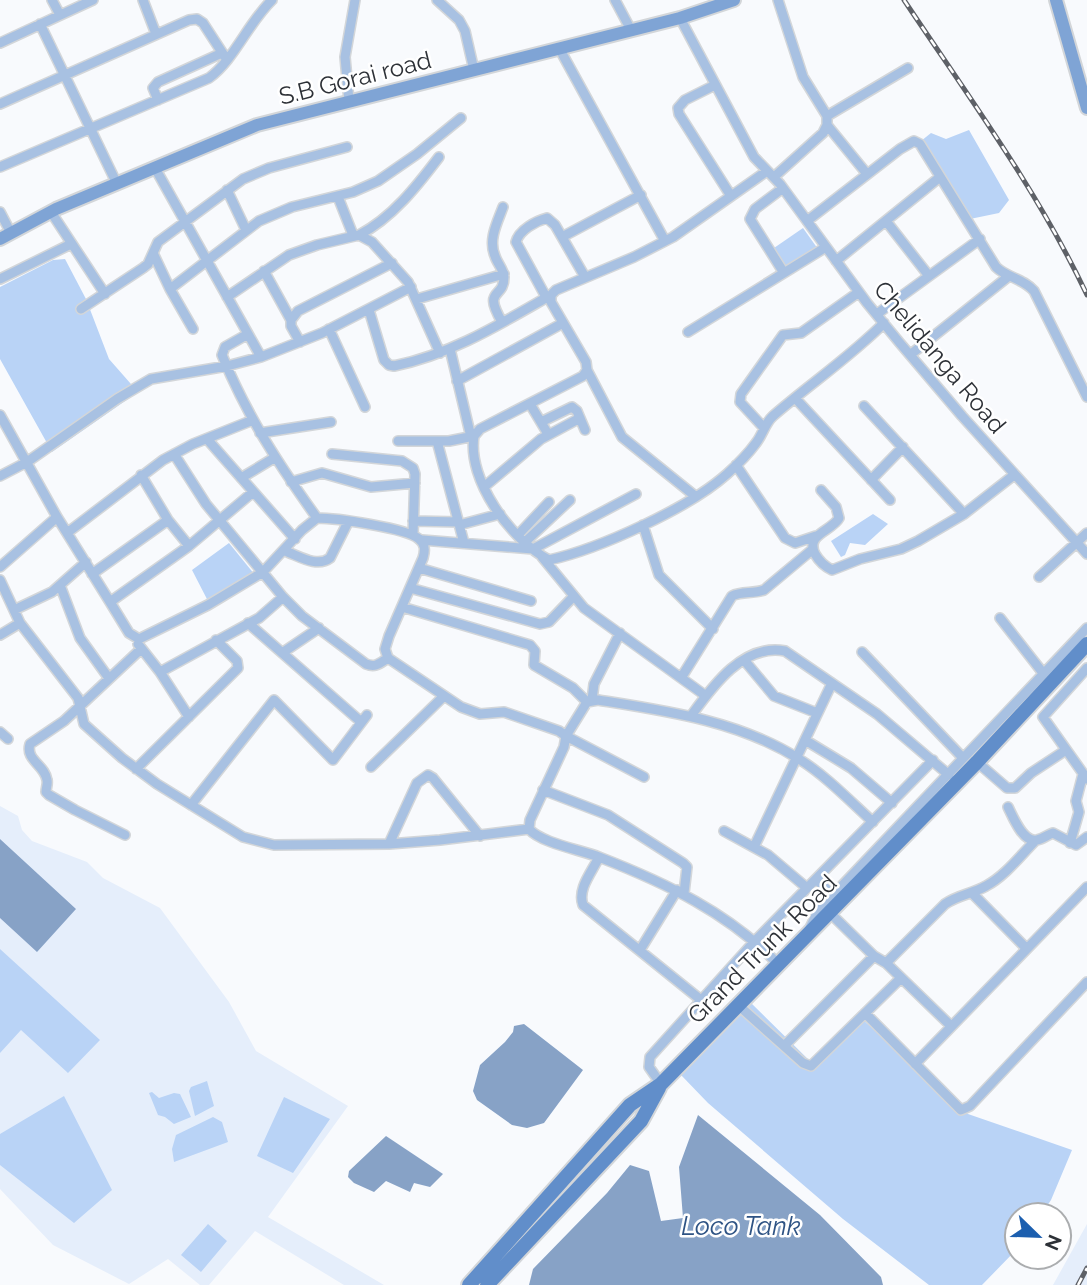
<svg xmlns="http://www.w3.org/2000/svg" width="1087" height="1285" viewBox="0 0 1087 1285" font-family="Raleway,sans-serif">
  <style>
    .built { fill: #e5eefb }
    .green { fill: #b9d3f6 }
    .water { fill: #87a2c6 }
    .lines { fill: none; stroke-linecap: round; stroke-linejoin: round }
    .street-casing { stroke: #d3d6d9; stroke-width: 12 }
    .secondary-casing { stroke: #d3d6d9; stroke-width: 16 }
    .primary-casing { stroke: #d3d6d9; stroke-width: 18 }
    .street { stroke: #a8c1e2; stroke-width: 9 }
    .secondary { stroke: #7fa4d5; stroke-width: 12 }
    .primary { stroke: #618eca; stroke-width: 14 }
    .rail-casing { stroke: #5e6167; stroke-width: 5 }
    .rail { stroke: #fff; stroke-width: 2.5; stroke-dasharray: 8; stroke-linecap: butt }
    .labels { text-anchor: middle; dominant-baseline: central; stroke-width: 5; stroke-linejoin: round; paint-order: stroke }
    .street-label { font-size: 24px; fill: #2d3137; stroke: #fff }
    .water-label { font-size: 26px; font-style: italic; fill: #2e5384; stroke: #fff }
  </style>
  <rect width="100%" height="100%" fill="#f8fafd"/>
  <path class="built" d="M0,806L18,816L22,830L32,841L87,862L103,878L160,908L229,1002L256,1051L348,1106L268,1217L384,1285H344L255,1231L209,1285H200L168,1259L129,1284L53,1245L0,1189Z
    M1087,1224V1285H1053Z"/>
  <path class="green" d="M969,130L1009,200L999,213L970,219L921,141L931,133L946,139Z
    M803,228L818,249L787,270L774,248Z
    M65,259L86,299L109,359L138,392L52,452L0,359V287L53,260Z
    M873,514L888,524L865,545L850,543L845,555L841,557L831,541Z
    M229,543L255,575L209,603L192,570Z
    M0,949L100,1040L68,1073L21,1030L0,1053Z
    M750,1002L816,1067L862,1019L968,1114L1072,1150L1051,1200L1041,1215H1017V1249L982,1285H929L843,1219L708,1103L681,1075Z
    M207,1081L214,1106L195,1116L189,1091L191,1087Z
    M152,1092L159,1098L174,1093L180,1094L191,1117L174,1124L165,1117L158,1115L149,1093Z
    M64,1096L112,1190L74,1223L0,1165V1134Z
    M284,1097L330,1119L293,1173L257,1156Z
    M213,1117L222,1122L228,1142L174,1162L172,1149L176,1135Z
    M208,1224L227,1241L201,1272L181,1255Z"/>
  <path class="water" d="M0,839L76,909L37,952L0,918Z
    M524,1024L583,1070L544,1123L527,1128L512,1125L477,1100L473,1091L480,1065L505,1042L513,1032L514,1026Z
    M698,1115L820,1215L881,1277L883,1285H529L533,1269L607,1193L630,1165L649,1171L661,1221L683,1218L679,1167Z
    M386,1136L443,1174L430,1187L414,1183L410,1192L386,1181L374,1192L354,1183L348,1177L349,1171Z"/>
  <g class="lines">
    <defs>
      <path id="street" d="M52,0L60,15
        M143,0L156,34
        M437,0L459,20L465,31L474,70
        M615,0L631,30
        M680,18L754,157L780,184L867,303L899,342L962,416L1087,554
        M40,24L117,184
        M0,43L93,0
        M559,48L665,241
        M715,85L685,100L678,108L679,114L731,196
        M158,100L153,88L158,82L222,53
        M349,101L345,57L355,0
        M0,104L189,20L197,19L203,23L227,60
        M827,116L908,68
        M827,125L867,174
        M0,167L209,78C234,60 248,23 272,0
        M155,168L261,357
        M767,171L673,237L634,257L556,290L551,295V302L586,362L587,370L583,376L480,429L474,436C467,480 511,540 549,560C599,549 689,508 727,474C737,465 748,454 756,443C763,434 765,423 773,416C810,384 850,357 884,323
        M774,177L823,133L827,125V116L803,77L778,0
        M783,188L755,209L750,219L784,273
        M227,190L246,230
        M338,197L353,235
        M0,212L11,233
        M51,212L105,294
        M807,221L900,149L914,141L920,144L996,267C1007,278 1023,278 1034,291L1087,397
        M886,221L929,276
        M359,235C392,218 417,186 439,157
        M562,237L641,195
        M153,253L170,289L193,329
        M836,261L940,177
        M264,271L291,320
        M0,279L71,244
        M170,289L259,221L292,207L353,192L378,181L417,154L461,118
        M227,297L289,255L317,245L359,235L372,242L408,282L440,353
        M546,297L516,242C519,230 536,221 547,218L555,225L585,277
        M417,299L504,274
        M81,309L143,268L148,264L158,242L243,179L269,168L347,147
        M369,310L384,360L389,365L394,366C452,354 500,324 551,295
        M877,314L980,239
        M502,322C482,287 504,300 504,277C504,270 497,263 495,256C488,240 497,223 503,207
        M329,329L365,407
        M688,332L826,247
        M248,334L225,347L222,355C247,416 279,465 317,518
        M300,342L291,326V320L298,311L392,263
        M450,349L471,437
        M910,355L1009,276
        M587,370L622,437L695,496
        M457,381L563,323
        M795,398L890,500
        M530,404L548,434
        M864,406L964,514
        M0,415L57,517L110,602L129,633L139,639L208,605L263,572L302,530L317,518C335,518 407,528 419,539C426,544 425,551 423,558L389,636L385,649L388,658L461,707L480,714L504,712L559,731L566,736L564,747L530,820L529,829C541,843 581,850 599,857C666,883 729,913 779,965
        M541,422L572,407L577,411L585,430
        M764,428L740,402L741,394L783,335L801,333L859,292
        M260,433L331,422
        M207,439L295,539
        M398,441H449L474,436
        M437,441L464,543
        M174,454L206,504L283,597L302,616L366,664C376,668 380,663 388,658
        M332,454L402,461L413,468L415,474L413,535
        M736,465L785,538L795,543L816,536
        M141,475L168,520L189,546
        M0,476L27,462L117,399L151,379L227,366L261,357L322,333L411,287
        M241,478L274,458
        M871,480L903,447
        M291,482L322,473L371,487L415,483
        M484,487L541,439L580,418
        M821,490L836,507L839,518C832,531 805,534 815,554C819,561 824,566 832,570L860,559L901,549L918,541L964,514L1014,475
        M413,521L459,522
        M459,525L500,514
        M643,525L659,575L713,629
        M67,533L163,460L193,444L253,420
        M518,535L549,502
        M422,540L533,549L636,494
        M525,542L570,500
        M285,551C299,556 317,568 330,558L348,522
        M542,557L584,608L706,696
        M0,567L57,517
        M419,568L531,601
        M92,574L168,520
        M1039,577L1087,533
        M0,580L20,623L78,698L84,724L122,758L157,784L243,837L274,845L389,844L440,840L529,829
        M60,585L80,638L108,677
        M410,588L540,624L549,622L573,597
        M110,602L189,546L253,492
        M402,607L530,645L535,651L534,665L573,688L587,702
        M14,610L52,592L86,562
        M1000,618L1043,673
        M248,623L360,721
        M0,635L20,623
        M138,644L160,672L189,717
        M862,652L963,758
        M282,653L319,628
        M744,660L774,696L817,713
        M1087,668L1043,717L1087,779
        M160,672L259,618L283,597
        M681,678L732,596C742,591 753,594 764,590L813,549
        M592,700L594,684L620,633
        M691,716C712,687 743,643 785,651L877,714L949,775
        M0,732L8,739
        M805,740L851,768L892,803
        M977,762L1007,788H1015L1031,773L1066,750
        M371,767L444,696
        M136,769L238,668L237,661L216,640
        M644,777L566,736L587,702L598,700C667,711 739,721 799,759C826,776 849,800 873,822
        M543,790L608,815L683,863L687,867L684,893
        M191,805L274,700L333,760L367,715
        M1008,807C1013,817 1023,843 1037,840C1043,839 1047,835 1053,833L1076,845L1087,837
        M724,831L768,855L807,888
        M125,835L75,810L49,795L46,792C46,788 48,784 47,780C45,765 25,760 30,744L64,721L141,649
        M1070,843L1079,812L1076,801L1083,774
        M389,844L417,783L428,775L433,778L480,836
        M754,847L832,683
        M599,857C592,872 577,889 583,905L701,1000
        M816,879L834,896
        M972,893L1026,948
        M830,913L874,956L886,963L945,904C958,895 972,894 986,886C1005,876 1020,856 1035,841
        M810,928L818,911L1087,628
        M640,950L677,890
        M886,963L950,1025
        M738,1005L803,1063L811,1066L901,978
        M865,1013L961,1110L970,1106L1087,982
        M784,1046L874,956
        M915,1064L1087,887
        M661,1084L649,1067L650,1057L754,942L933,760"/>
      <path id="secondary" d="M1056,0L1087,108
        M0,239L56,209L257,125L680,18L734,0"/>
      <path id="primary" d="M469,1285L630,1105L661,1084L977,762L1087,644
        M487,1285L641,1121L659,1088"/>
    </defs>
    <use href="#street" class="street-casing"/>
    <use href="#secondary" class="secondary-casing"/>
    <use href="#primary" class="primary-casing"/>
    <use href="#street" class="street"/>
    <use href="#secondary" class="secondary"/>
    <use href="#primary" class="primary"/>
    <defs>
      <path id="rail" d="M904,0C968,96 1038,191 1087,295
        M1078,1285L1087,1268"/>
    </defs>
    <use href="#rail" class="rail-casing"/>
    <use href="#rail" class="rail"/>
  </g>
  <g class="labels">
    <g class="street-label">
      <text transform="translate(355 78) rotate(-14)">S.B Gorai road</text>
      <text transform="translate(940 357) rotate(50)">Chelidanga Road</text>
      <text transform="translate(762 949) rotate(-45)">Grand Trunk Road</text>
    </g>
    <g class="water-label">
      <text x="741" y="1226">Loco Tank</text>
    </g>
  </g>
  <g transform="translate(1038 1236) rotate(113)"><circle r="33" fill="#ffffff" stroke="#abadaf" stroke-width="2"/>
  <path d="M0-5L12 26L0 18L-12 26Z" fill="#1c5faf"/>
  <text y="-10" font-size="19" font-weight="bold" text-anchor="middle" fill="#2d3137">N</text>
  </g>
</svg>
